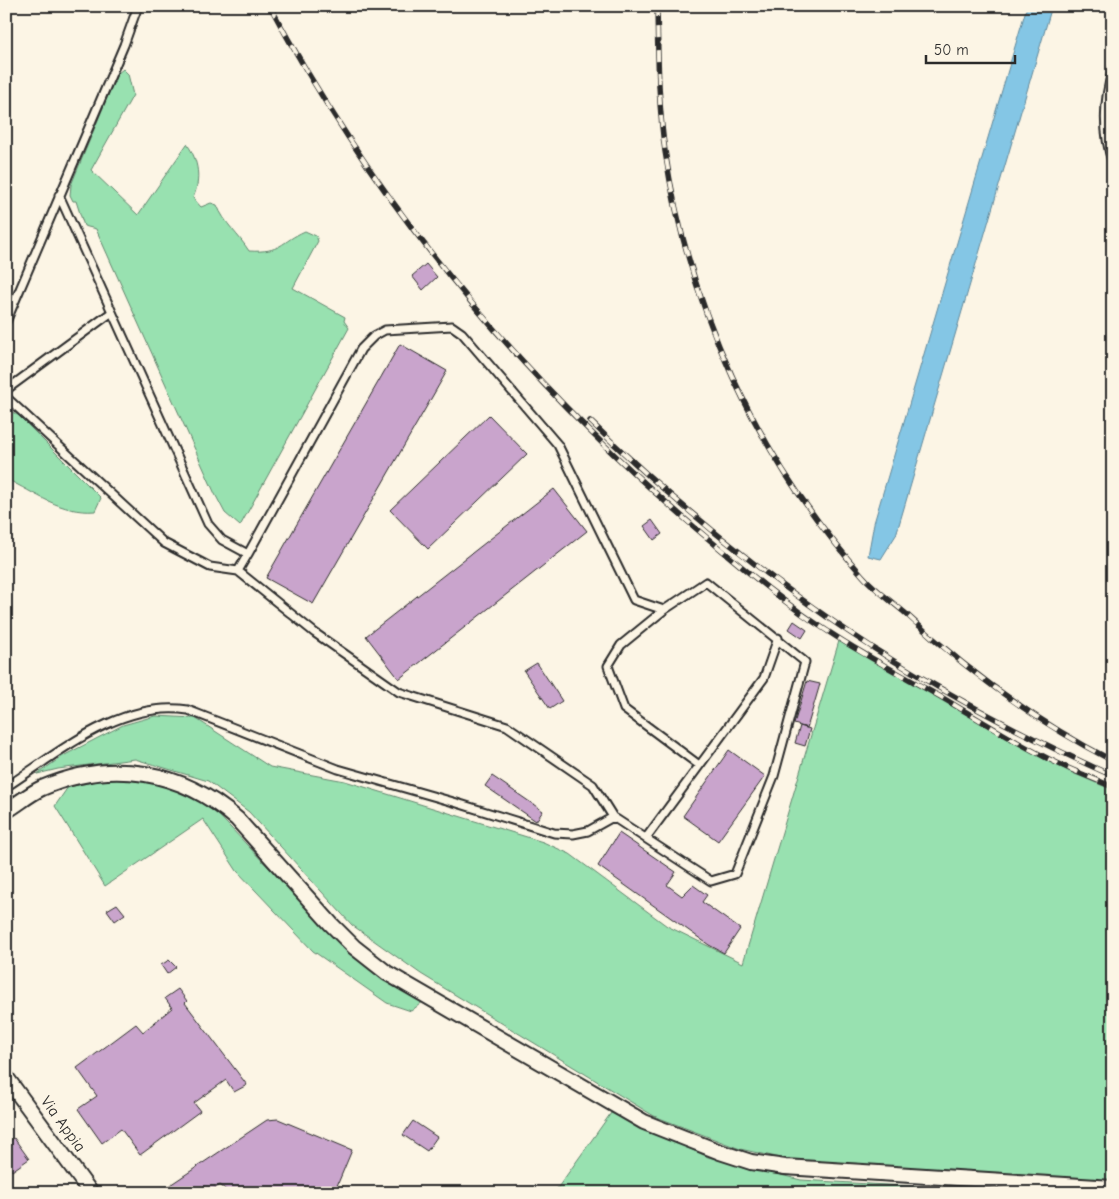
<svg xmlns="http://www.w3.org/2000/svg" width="1119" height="1199" viewBox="0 0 1119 1199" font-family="'Comic Neue',sans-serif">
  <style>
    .green { fill: #98e1b0; stroke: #62866e }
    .water { fill: #84c6e5; stroke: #60889b }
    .building { fill: #c9a4cc; stroke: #2b2b2b }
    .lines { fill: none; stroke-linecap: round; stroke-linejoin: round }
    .lane-casing { stroke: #2b2b2b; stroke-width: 11 }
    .street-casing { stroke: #2b2b2b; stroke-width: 18 }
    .lane { stroke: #fcf5e5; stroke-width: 7 }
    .street { stroke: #fcf5e5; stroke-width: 14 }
    .rail-casing { stroke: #2b2b2b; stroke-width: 5.5 }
    .rail { stroke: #fcf5e5; stroke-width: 4; stroke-dasharray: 11; stroke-linecap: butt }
    .labels { text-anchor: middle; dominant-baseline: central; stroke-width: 5; stroke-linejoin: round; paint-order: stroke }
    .street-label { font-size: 16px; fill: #2b2b2b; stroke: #fcf5e5 }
  </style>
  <rect width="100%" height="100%" fill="#fcf5e5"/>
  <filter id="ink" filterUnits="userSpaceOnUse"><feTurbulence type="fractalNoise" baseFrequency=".02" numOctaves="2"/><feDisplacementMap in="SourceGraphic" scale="10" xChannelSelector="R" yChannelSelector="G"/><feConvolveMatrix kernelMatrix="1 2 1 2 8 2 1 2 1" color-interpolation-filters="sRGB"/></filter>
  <g filter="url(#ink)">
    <path class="green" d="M123,69L128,74L133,95L91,170L138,215L187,144C199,161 201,180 193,198L201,207L211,203L217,205C224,223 239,235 249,251C282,253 280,242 305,231L316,236L318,241L293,288L345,317L344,321L349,328L240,526L225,513L215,494L96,229L84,226L76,201H73L70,195L71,185L117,74Z
      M6,409L18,415L101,498L95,511C61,514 36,493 6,479Z
      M839,641L1068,771L1113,790V1182L804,1163L740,1149L654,1116L421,974L352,925L249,812L208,781L135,759L58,769L37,774L63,756L123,725L155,716L195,718L270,767L345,781L543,842L570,854L667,926L743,963Z
      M113,778L164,785L210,806L348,951L424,1001L411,1011L387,1003L313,951L237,871L203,819L105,886L55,806L68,787Z
      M611,1113L708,1157L801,1180L1023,1193H554Z"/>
    <path class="water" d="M1027,6H1052L896,535L881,559L868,556L874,523Z"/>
    <path class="building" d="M426,264L437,277L423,290L412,276Z
      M400,344L447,371L313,604L266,578Z
      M489,415L527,454L428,549L390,510Z
      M554,489L587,531L399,679L366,636Z
      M652,520L662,534L654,540L644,526Z
      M794,621L807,630L802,638L789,629Z
      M537,663L562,701L550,709L524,671Z
      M807,681L820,684L807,728L794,724Z
      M800,726L810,729L805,746L795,743Z
      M729,750L765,776L718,841L683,816Z
      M492,776L543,811L536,821L485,786Z
      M619,833L676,872L667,885L682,896L693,885L707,895L702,902L740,929L724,953L709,945L598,866Z
      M117,904L125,914L115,921L107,910Z
      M169,960L176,967L167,974L161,965Z
      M178,989L187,1001L185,1003L247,1085L234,1092L226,1080L194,1103L200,1111L140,1155L121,1129L102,1143L78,1109L97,1096L77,1068L136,1024L143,1032L172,1008L165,998Z
      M278,1119L352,1150L334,1193H230L220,1185L208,1193H158L267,1120Z
      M413,1121L437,1137L427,1151L403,1135Z
      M14,1138L29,1159L12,1171L6,1163V1144Z"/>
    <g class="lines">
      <defs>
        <path id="lane" d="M1113,69C1103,102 1102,132 1113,164
          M59,195L208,524L222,540L248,554L361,349L374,336L385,330L452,326L462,333L558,445L634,600L664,610
          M6,322L124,45L138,6
          M6,390L112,312
          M6,397L164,543L210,567L238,571
          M248,554L238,571L315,633L399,692L507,726L593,785L613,817L711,881L735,874L774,776L805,662L706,582L664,610L621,645L608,666L624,709L699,765
          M6,787C60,752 120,700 188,710L338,769L457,803L554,833L573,834L588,831L613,817
          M646,838L764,678L778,638"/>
        <path id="street" d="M6,811C18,804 29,794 42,788C111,758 181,770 237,819L331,924L354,947L387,973L644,1122L720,1152L751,1162L785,1167L1113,1188
          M6,1077L91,1193"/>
      </defs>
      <use href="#lane" class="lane-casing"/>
      <use href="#street" class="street-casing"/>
      <use href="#lane" class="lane"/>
      <use href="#street" class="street"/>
      <defs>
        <path id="rail" d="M270,6C378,207 525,383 699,531C741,566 783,603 829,632C865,656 904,676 941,697C975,717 1008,738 1043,756C1065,768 1090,777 1113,787
          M657,6C658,55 658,103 665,151C689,308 756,456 862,575C874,589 890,600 904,612C967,671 1035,721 1113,761
          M590,421C692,520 814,617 938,687C995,720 1053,749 1113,776"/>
      </defs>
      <use href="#rail" class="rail-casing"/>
      <use href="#rail" class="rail"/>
    </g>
  </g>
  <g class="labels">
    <g class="street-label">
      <text transform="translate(63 1124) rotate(54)">Via Appia</text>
    </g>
  </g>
  <rect width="1119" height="1199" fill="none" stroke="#fcf5e5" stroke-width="25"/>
  <rect x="12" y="12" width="1094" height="1174" fill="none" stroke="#2b2b2b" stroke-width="2" filter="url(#ink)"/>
  <path d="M926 55v8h89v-8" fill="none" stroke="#2b2b2b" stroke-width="2.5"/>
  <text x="934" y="55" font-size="15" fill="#2b2b2b" stroke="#fcf5e5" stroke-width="4" paint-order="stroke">50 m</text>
</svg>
